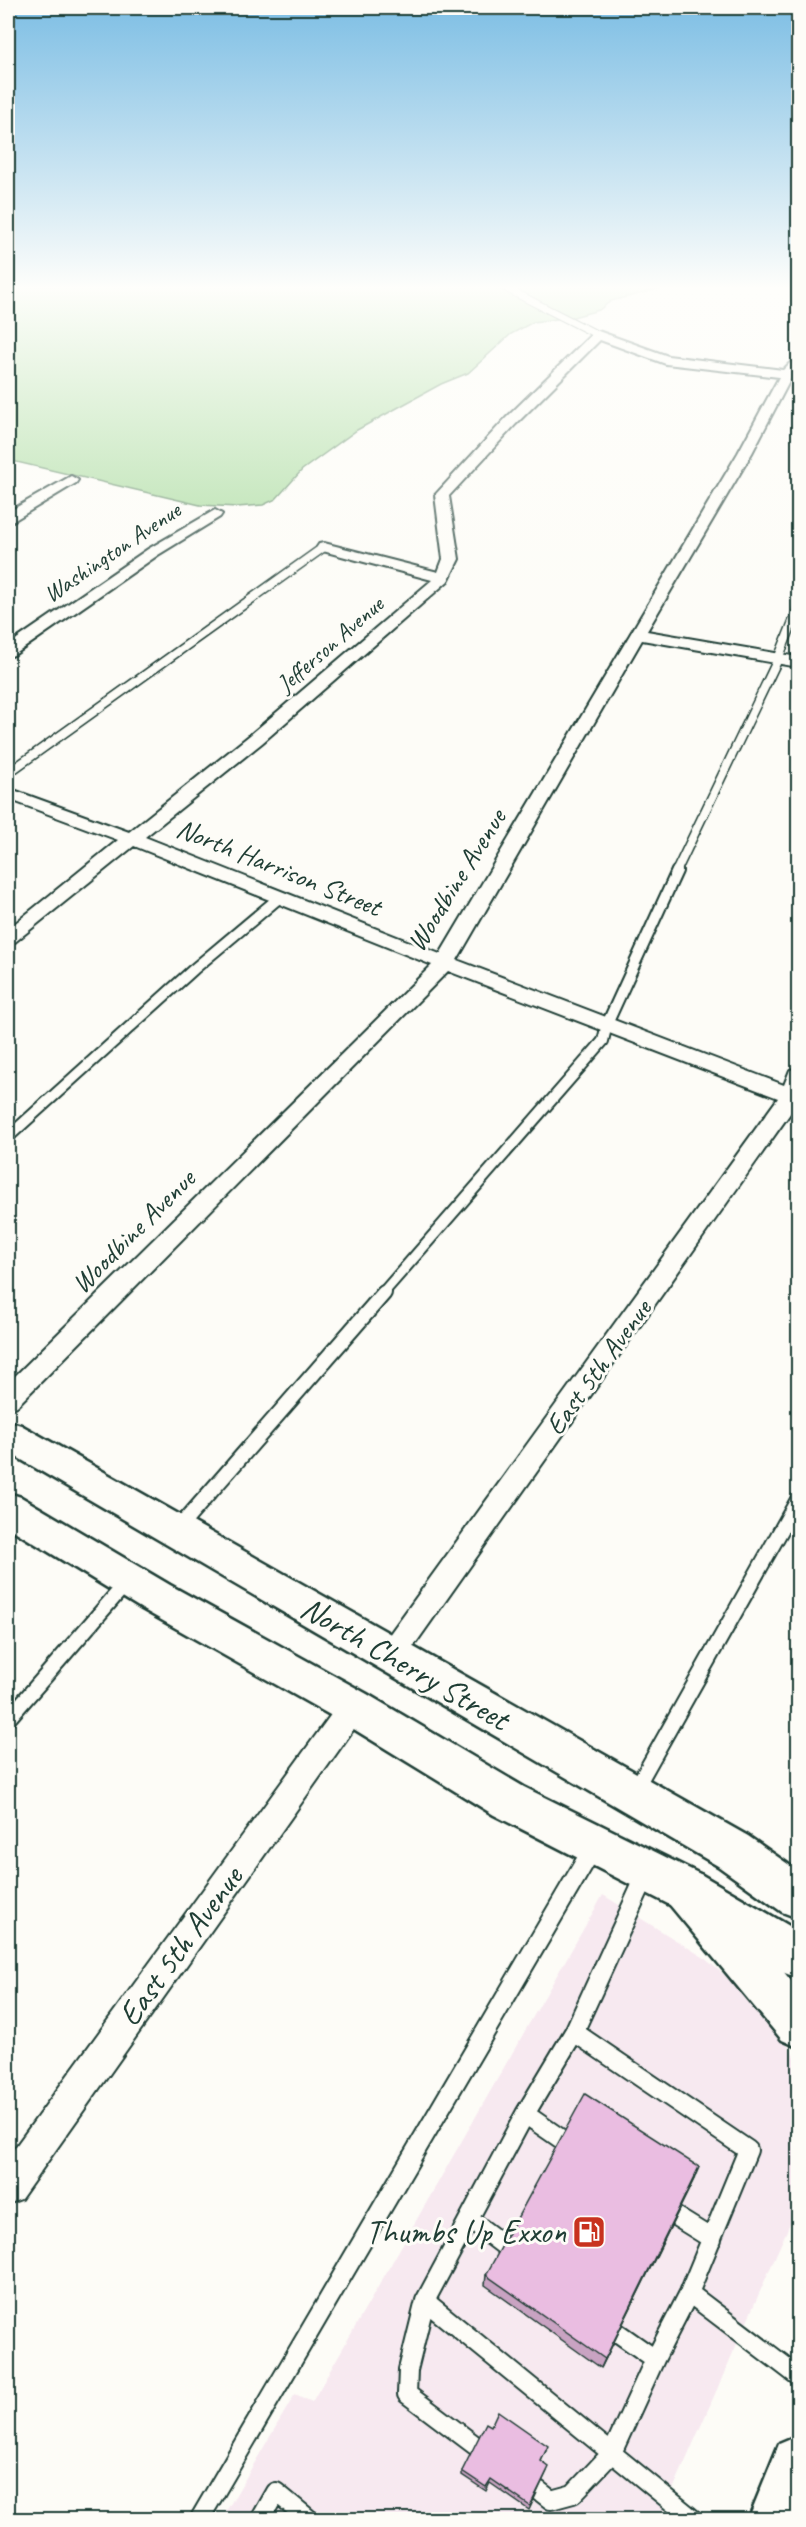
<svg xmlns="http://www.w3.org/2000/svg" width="806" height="2527" viewBox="0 0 806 2527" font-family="Caveat,sans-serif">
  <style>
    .built { fill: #f7e9f0 }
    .green { fill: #a7da9c; stroke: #638c68; stroke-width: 1.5 }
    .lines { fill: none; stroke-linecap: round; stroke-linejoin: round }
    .service-far4-casing { stroke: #1f3d34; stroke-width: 9 }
    .service-far3-casing { stroke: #1f3d34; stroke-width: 11 }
    .service-far2-casing { stroke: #1f3d34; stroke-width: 14 }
    .service-far1-casing { stroke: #1f3d34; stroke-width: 18 }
    .service-casing { stroke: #1f3d34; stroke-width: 22 }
    .minor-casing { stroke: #1f3d34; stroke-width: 4 }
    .secondary-casing { stroke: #1f3d34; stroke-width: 5 }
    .primary-casing { stroke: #1f3d34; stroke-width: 5 }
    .service-far4 { stroke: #fdfcf7; stroke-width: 7 }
    .service-far3 { stroke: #fdfcf7; stroke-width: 8 }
    .service-far2 { stroke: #fdfcf7; stroke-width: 10 }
    .service-far1 { stroke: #fdfcf7; stroke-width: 14 }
    .service { stroke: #fdfcf7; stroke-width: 18 }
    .minor { fill: #fdfcf7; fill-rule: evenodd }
    .secondary { fill: #fdfcf7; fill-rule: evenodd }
    .primary { fill: #fdfcf7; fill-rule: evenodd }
    .wall { fill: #c9a3c2; stroke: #1f3d34; stroke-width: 1.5 }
    .shaded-wall { fill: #a4849e; stroke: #1f3d34; stroke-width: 1.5 }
    .building { fill: #eabde1; stroke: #1f3d34; stroke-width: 1.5 }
    .labels { text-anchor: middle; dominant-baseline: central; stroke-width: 6; stroke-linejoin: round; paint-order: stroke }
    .far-street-label { font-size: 24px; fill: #1f3d34; stroke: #fdfcf7 }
    .street-label { font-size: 28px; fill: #1f3d34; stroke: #fdfcf7 }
    .near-street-label { font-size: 33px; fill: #1f3d34; stroke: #fdfcf7 }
    .near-poi-label { font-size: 33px; fill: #1f3d34; stroke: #fdfcf7; text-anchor: end }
  </style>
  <rect width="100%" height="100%" fill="#fdfcf7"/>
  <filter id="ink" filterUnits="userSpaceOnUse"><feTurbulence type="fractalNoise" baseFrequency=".0167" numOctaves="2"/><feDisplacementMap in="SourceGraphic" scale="12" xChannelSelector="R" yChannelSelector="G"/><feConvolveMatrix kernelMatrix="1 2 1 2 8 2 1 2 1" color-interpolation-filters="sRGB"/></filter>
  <g filter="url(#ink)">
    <path class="built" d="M603,1895L703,1957L741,1989L790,2049L798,2064V2205L660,2519L221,2520L295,2394L312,2402Z"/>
    <path class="green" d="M8,286H670L611,301L599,310L573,317L533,322L511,334L468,373L441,384L357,430L302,470L276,499L263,505L237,507L200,505L8,460Z"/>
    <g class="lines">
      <defs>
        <path id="service-far4" d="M502,286L598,335"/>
        <path id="service-far3" d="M8,773L324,547
          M676,872L778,659L798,609"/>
        <path id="service-far2" d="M8,1137L194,969L280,897
          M382,1294L603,1041L607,1024L677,871"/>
        <path id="service-far1" d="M177,1530L384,1293
          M8,1719L128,1581
          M635,1790L798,1500"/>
        <path id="service" d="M646,1875L574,2032L525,2114L425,2301L694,2520
          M525,2114L564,2141
          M675,2216L712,2239
          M469,2219L506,2247
          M689,2293L798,2376
          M425,2301L408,2370L407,2394L476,2446
          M618,2333L655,2359
          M538,2490L551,2500L573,2494L612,2453L655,2359L689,2293L748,2150L574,2032
          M199,2520L593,1848
          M260,2520L276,2492L310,2520"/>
        <path id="minor" d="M598,331L668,356L783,370L794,359L798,358V369L796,371H798V379L791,378L752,453L647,631L798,657V667L642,640L457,960L784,1085L790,1070L798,1068V1105H796L401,1664L391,1668L381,1664L377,1655L381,1646L778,1098L448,971L17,1406L8,1409V1383L432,965L134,846L15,942L8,944V929L118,840L8,799V788L129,832L250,735L432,580L319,550L317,547L319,544L324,543L438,572L443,559L435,495L506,418L594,332ZM600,340L666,364L779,377L738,453L440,954L145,837L262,743L448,581L459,559L449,496L516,424Z
          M71,476L78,480L76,483L13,521L8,522V512Z
          M215,510L222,514L220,517L158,555L14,655L8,657V645L148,549Z
          M353,1694L363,1698L368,1707L363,1716L21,2199L8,2204V2157L343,1698Z"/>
        <path id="secondary" d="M8,1421L21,1425L748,1836L798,1871V1918L782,1912L718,1866L8,1452Z
          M8,1493L21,1497L170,1585L367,1694L524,1787L702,1875L798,1931V1978L782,1972L670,1905L494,1815L339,1720L142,1609L8,1527Z"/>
        <path id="primary" d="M686,1869L702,1875L798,1989V2047L782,2040L670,1905L664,1890L670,1875Z
          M798,2436V2520H748L779,2444Z"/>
      </defs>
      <use href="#service-far4" class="service-far4-casing"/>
      <use href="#service-far3" class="service-far3-casing"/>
      <use href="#service-far2" class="service-far2-casing"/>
      <use href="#service-far1" class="service-far1-casing"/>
      <use href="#service" class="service-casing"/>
      <use href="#minor" class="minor-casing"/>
      <use href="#secondary" class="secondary-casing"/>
      <use href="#primary" class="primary-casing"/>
      <use href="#service-far4" class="service-far4"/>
      <use href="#service-far3" class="service-far3"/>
      <use href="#service-far2" class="service-far2"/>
      <use href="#service-far1" class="service-far1"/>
      <use href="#service" class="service"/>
      <use href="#minor" class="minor"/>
      <use href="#secondary" class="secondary"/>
      <use href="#primary" class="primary"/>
    </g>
    <path class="wall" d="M694,2179L601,2368L485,2285L486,2275Z
      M546,2451L541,2461L547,2471L529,2510L490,2483L486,2491L462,2475V2471Z"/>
    <path class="shaded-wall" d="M699,2167L694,2179L601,2368L605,2359Z"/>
    <path class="building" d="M585,2094L699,2167L605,2359L486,2275Z
      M498,2411L548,2446L541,2461L549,2467L530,2506L491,2479L486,2487L462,2471L486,2423L491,2426Z"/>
  </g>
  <linearGradient id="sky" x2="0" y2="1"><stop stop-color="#7dbee4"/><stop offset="0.45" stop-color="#fefefb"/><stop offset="1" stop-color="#fefefb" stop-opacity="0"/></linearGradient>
  <rect width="806" height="639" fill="url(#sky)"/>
  <defs>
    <symbol id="fuel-square" viewBox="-11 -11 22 22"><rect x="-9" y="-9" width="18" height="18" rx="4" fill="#c8321e" stroke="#fdfcf7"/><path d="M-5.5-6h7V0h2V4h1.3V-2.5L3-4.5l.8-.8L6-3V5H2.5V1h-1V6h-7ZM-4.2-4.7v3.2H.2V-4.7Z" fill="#fff"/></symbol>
  </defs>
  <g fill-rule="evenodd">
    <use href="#fuel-square" x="570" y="2213" width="38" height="38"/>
  </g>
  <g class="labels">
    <g class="far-street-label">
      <text transform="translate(112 552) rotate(-34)">Washington Avenue</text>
      <text transform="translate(330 644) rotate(-41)">Jefferson Avenue</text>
    </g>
    <g class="street-label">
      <text transform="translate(279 867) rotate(22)">North Harrison Street</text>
      <text transform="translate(456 880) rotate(-58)">Woodbine Avenue</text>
      <text transform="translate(133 1231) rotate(-45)">Woodbine Avenue</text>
      <text transform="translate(598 1367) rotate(-54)">East 5th Avenue</text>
    </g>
    <g class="near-street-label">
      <text transform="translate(405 1663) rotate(30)">North Cherry Street</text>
      <text transform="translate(180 1946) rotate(-54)">East 5th Avenue</text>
    </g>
    <g class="near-poi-label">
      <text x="566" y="2232">Thumbs Up Exxon</text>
    </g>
  </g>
  <rect width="806" height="2527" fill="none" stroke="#fdfcf7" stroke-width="30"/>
  <rect x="15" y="15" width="776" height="2497" fill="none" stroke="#1f3d34" stroke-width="2" filter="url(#ink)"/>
</svg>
